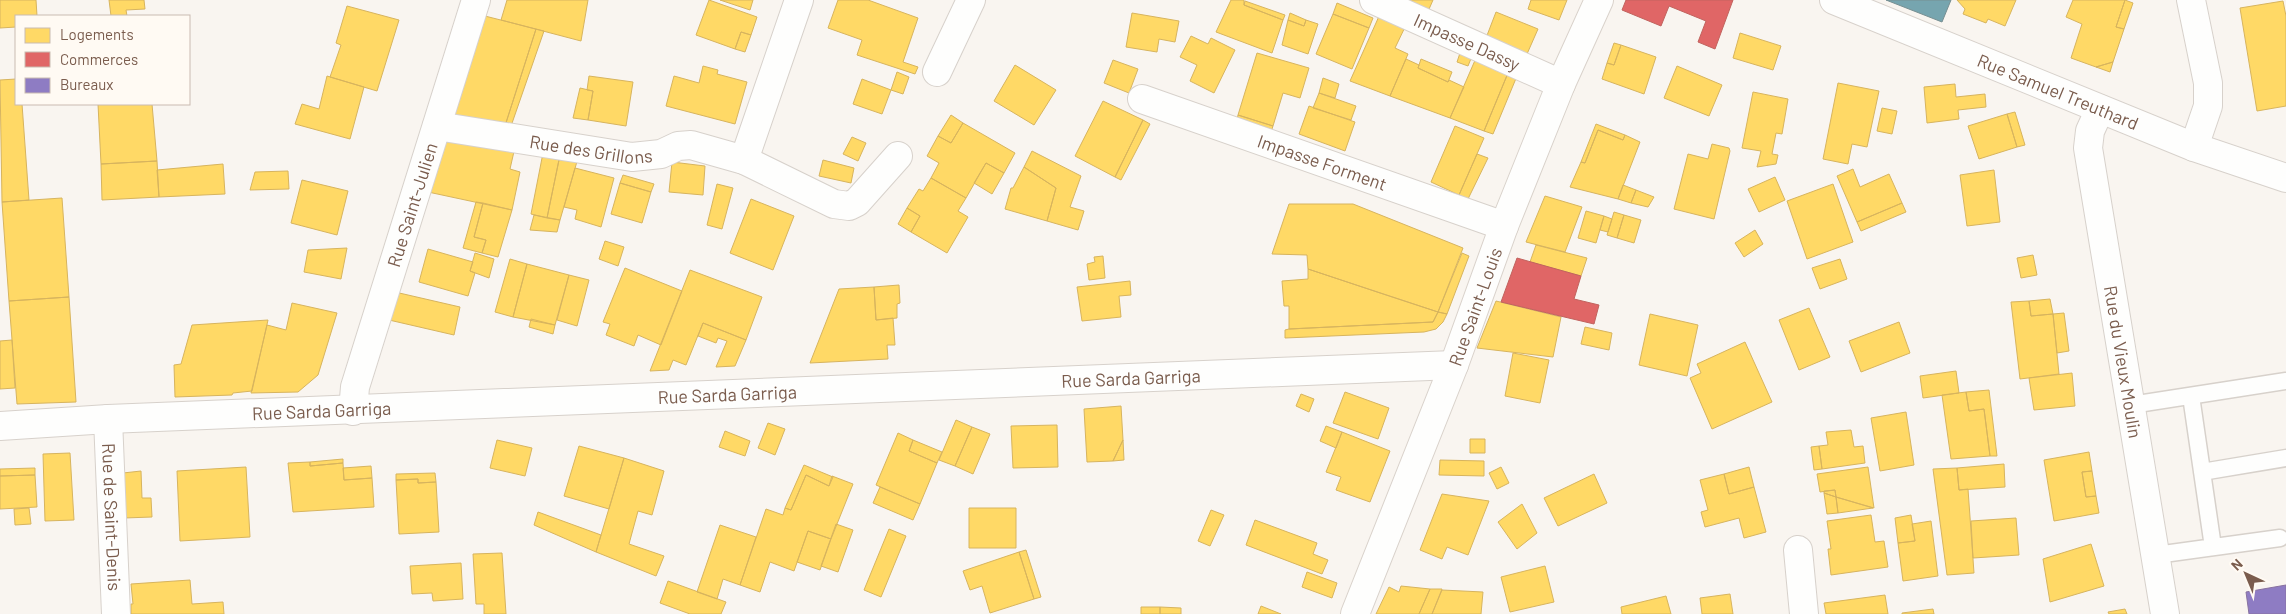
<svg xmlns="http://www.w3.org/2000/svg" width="2286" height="614" viewBox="0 0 2286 614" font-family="Barlow,sans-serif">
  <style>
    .homes { fill: #ffd966; stroke: #d7b45e }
    .shops { fill: #e06666; stroke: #c1635e }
    .offices { fill: #8e7cc3; stroke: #8872a0 }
    .public { fill: #76a5af; stroke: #778f92 }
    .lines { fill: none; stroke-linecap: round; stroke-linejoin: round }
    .service-casing { stroke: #d7d1cb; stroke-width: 19 }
    .minor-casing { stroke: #d7d1cb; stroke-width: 30 }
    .secondary-casing { stroke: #d9d2cb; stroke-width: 30 }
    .service { stroke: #fefefd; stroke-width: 16 }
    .minor { stroke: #fefefd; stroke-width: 28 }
    .secondary { stroke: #fefefd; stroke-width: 28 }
    .labels { text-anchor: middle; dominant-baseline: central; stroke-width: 5; stroke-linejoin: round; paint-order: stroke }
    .street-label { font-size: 18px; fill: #7a5c4d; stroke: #fffaf3 }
  </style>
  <rect width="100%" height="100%" fill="#f9f5f0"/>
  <path class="homes" d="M0,0H36L37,16H16V27L0,28Z
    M109,0H144L145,9L126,10L127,16H111Z
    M507,0H588L581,41L501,20Z
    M709,0L757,17L751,35L741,32L735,49L696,35Z
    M720,0H753L750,10Z
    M838,0H868L918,18L903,62L918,67L915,74L857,55L862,40L828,28Z
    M1231,0H1244V5L1283,20L1272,53L1216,32Z
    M1393,0H1433L1426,16Z
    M1531,0H1567L1559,20L1528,9Z
    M1957,0H2016L2005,26L1988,19L1986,23L1963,14L1965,9Z
    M2073,0H2125L2116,27L2124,29L2113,62L2096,67L2071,58L2082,24L2066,17Z
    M2125,0L2133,3L2124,29L2116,27Z
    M1245,1L1285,15L1283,20L1244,5Z
    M2283,1L2286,16V106L2257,111L2240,8Z
    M1337,3L1373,18L1369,28L1333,14Z
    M347,6L399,20L377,91L330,77L341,45L336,43Z
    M1496,12L1538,29L1527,54L1486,38Z
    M1132,13L1179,21L1175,42L1159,39L1157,52L1126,47Z
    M1290,13L1306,20L1304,26L1288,20Z
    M1333,14L1369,28L1352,69L1316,54Z
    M1380,14L1406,25L1395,48L1408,54L1390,96L1350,81Z
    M481,15L536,29L504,129L449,120Z
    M1288,20L1304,26L1306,20L1318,24L1308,54L1282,45Z
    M536,29L544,31L510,129H504Z
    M741,32L751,35L745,52L735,49Z
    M1740,33L1781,46L1773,70L1733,58Z
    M1191,36L1208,44L1211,38L1235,50L1214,93L1190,81L1197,65L1180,57Z
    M1614,43L1621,45L1614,65L1607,63Z
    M1621,45L1656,57L1644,94L1602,79L1607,63L1614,65Z
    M1461,50L1472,56L1468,66L1457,62Z
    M1257,53L1309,68L1300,98L1283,93L1273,126L1238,115Z
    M1476,58L1508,73L1484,131L1450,118Z
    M1406,59L1419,65L1418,68L1448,82L1449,80L1464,87L1450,118L1390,96Z
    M1421,59L1452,72L1448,82L1418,68Z
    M1113,60L1138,69L1129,93L1104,83Z
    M2113,62L2110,72L2096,67Z
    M1015,65L1056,90L1034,125L994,101Z
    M703,66L718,70L717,74L747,82L735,124L666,106L674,76L699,83Z
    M1677,66L1722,85L1709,116L1664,98Z
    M897,72L909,77L903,94L891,90Z
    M1508,73L1517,76L1493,134L1484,131Z
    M327,76L364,87L350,139L295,124L302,104L319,109Z
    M589,76L633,82L626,126L588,120L593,91L587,90Z
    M1323,78L1339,84L1335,98L1319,93Z
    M16,79V104H22L29,200L2,202L0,80Z
    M862,79L891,90L882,114L853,104Z
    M1838,83L1879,91L1867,147L1852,144L1848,164L1823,159Z
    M1955,84L1956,97L1985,94L1986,107L1958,110L1959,119L1927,123L1924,87Z
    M580,88L593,91L588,120L573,118Z
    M1753,92L1788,99L1782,134L1776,133L1772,154L1778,155L1776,164L1757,167L1761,151L1742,148Z
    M1319,93L1356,106L1351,120L1313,108Z
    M1103,101L1143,120L1115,177L1075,156Z
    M98,104H152L157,161L101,164Z
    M1309,106L1355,122L1345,151L1299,134Z
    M1882,108L1897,111L1892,134L1877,131Z
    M2015,112L2025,145L2017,147L2007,114Z
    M2007,114L2017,147L1979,159L1968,126Z
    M951,115L963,123L951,143L938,136Z
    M1238,115L1273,126L1270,135L1236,123Z
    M1143,120L1150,124L1121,180L1115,177Z
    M963,123L1015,153L1004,173L986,163L966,198L931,178L939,163L927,156L938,136L951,143Z
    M1596,124L1625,135L1623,140L1598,130L1585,163L1581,162Z
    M1455,126L1484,138L1459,195L1431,182Z
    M1598,130L1623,140L1625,135L1640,142L1618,199L1570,187L1581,162L1585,163Z
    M444,136L515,147L510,169L520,172L512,210L428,192Z
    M852,137L866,143L858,161L843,154Z
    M1712,144L1729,148L1730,151L1714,219L1674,209L1688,154L1708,159Z
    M1032,151L1081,176L1070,207L1084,211L1078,230L1047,221L1056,188L1024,167Z
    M543,153L560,155L547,218L531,214Z
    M1477,154L1488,158L1468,199L1459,195Z
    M560,155L578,158L560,220L547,218Z
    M823,160L854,168L851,183L819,176Z
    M157,161L159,197L102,200L101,164Z
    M672,162L705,166L703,195L669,192Z
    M986,163L1004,173L992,194L974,183Z
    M223,164L225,194L159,197L157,170Z
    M1024,167L1056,188L1047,221L1005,209L1011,188H1013Z
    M575,168L614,178L601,227L575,219L577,210L564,207Z
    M1853,169L1860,187L1889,174L1902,203L1857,222L1837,176Z
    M1994,170L2000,222L1967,226L1960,175Z
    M288,171L289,189L250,190L255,172Z
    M623,175L654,184L651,192L620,183Z
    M1775,177L1785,200L1759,212L1748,189Z
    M931,178L966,198L958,211L968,217L947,253L911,232L920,216L907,208L919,189L923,191Z
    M302,180L348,191L337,235L291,223Z
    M620,183L651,192L642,223L611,214Z
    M717,184L733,188L722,229L707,225Z
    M1833,184L1853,242L1807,259L1787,201Z
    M1623,185L1636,190L1631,203L1618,199Z
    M1636,190L1654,197L1648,207L1631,203Z
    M1545,196L1582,207L1565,252L1526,242Z
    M62,198L69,297L9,301L2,202Z
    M751,199L794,216L773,270L730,253Z
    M476,202L483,203L474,237L486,240L482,253L463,248Z
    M483,203L512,210L498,257L482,253L486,240L474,237Z
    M1902,203L1906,212L1861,231L1857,222Z
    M1289,204H1353L1463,248L1438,312L1308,269L1307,255L1272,254Z
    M907,208L920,216L911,232L898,224Z
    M1586,211L1604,216L1596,243L1578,238Z
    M1614,212L1624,215L1617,238L1607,235Z
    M534,215L560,220L557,232L530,230Z
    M1624,215L1641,220L1634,243L1617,238Z
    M1604,216L1612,219L1608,232L1600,230Z
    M1755,230L1763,244L1744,257L1735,243Z
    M605,241L624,247L618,266L599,259Z
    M1536,245L1587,258L1581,276L1530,262Z
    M347,248L341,279L304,272L308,250Z
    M428,249L473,262L470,271L475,273L468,296L419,282Z
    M475,253L494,259L489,278L470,271Z
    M1462,253L1469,256L1447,314L1438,312Z
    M2033,255L2037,275L2021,278L2017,258Z
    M1103,256L1105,278L1089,280L1087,264L1095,262L1094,257Z
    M510,259L527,264L513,317L495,312Z
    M1840,259L1847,279L1820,289L1812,268Z
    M527,264L569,275L555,325L513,317Z
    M625,268L682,291L661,345L638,335L634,346L606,335L610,324L603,322Z
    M1308,269L1380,293L1438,312L1433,322L1289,329V306H1284L1282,281L1308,279Z
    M690,270L762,297L746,340L703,323L686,365L673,360L669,370L650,371Z
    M569,275L589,280L577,326L557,320Z
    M1130,281L1131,295L1119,296L1121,317L1082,321L1077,287Z
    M899,285L900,303L897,304V318L876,320L874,287Z
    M874,287L876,320L893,318L895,345H887L888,359L810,363L839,289Z
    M395,292L460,307L454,335L389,320Z
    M69,297L76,402L17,404L9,301Z
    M2050,299L2053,314L2031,316L2029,301Z
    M1496,301L1561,317L1553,357L1477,348Z
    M2029,301L2031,316L2053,314L2059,374L2020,379L2011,302Z
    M292,303L337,313L318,375L298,392L251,393L267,325L286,330Z
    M1809,308L1830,357L1799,370L1779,320Z
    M1438,312L1447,314L1443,322L1436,329L1424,332L1285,338V330L1289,329L1433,322Z
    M2064,313L2069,351L2057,353L2053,314Z
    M1650,314L1698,325L1687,376L1639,365Z
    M531,319L555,325L553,334L529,327Z
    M268,320L252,391L233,393L232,395L175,397L174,365L181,364L192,325Z
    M1899,322L1910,353L1861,372L1849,341Z
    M703,323L746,340L735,366L716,367L727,341L718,338L716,343L698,336Z
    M1585,327L1612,333L1609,350L1581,344Z
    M12,340L15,388L0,389V341Z
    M1745,342L1772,402L1712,429L1690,378L1701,373L1697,364Z
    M1513,353L1549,360L1540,403L1505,396Z
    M1956,371L1959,393L1923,398L1920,376Z
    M2072,373L2075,406L2034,410L2029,378Z
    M1989,390L1997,456H1990L1984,409L1969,411L1966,392Z
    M1345,392L1389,408L1378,439L1333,423Z
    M1966,392L1969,411L1984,409L1990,456L1951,459L1942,395Z
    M1301,394L1314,399L1309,412L1296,406Z
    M1121,406L1123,440L1113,461L1087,462L1084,409Z
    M1906,412L1914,465L1880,471L1871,418Z
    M956,420L972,427L955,466L939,460Z
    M768,423L785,429L775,455L758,448Z
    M1057,425L1058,467L1013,468L1011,426Z
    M1326,426L1342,432L1336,448L1320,441Z
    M972,427L990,434L973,474L955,466Z
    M1851,430L1854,447L1863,446L1865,463L1822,469L1819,446L1828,445L1826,432Z
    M725,431L750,441L745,456L719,447Z
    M1342,432L1390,451L1370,502L1336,490L1341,477L1326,472Z
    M898,433L913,440L909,451L937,463L920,504L876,485Z
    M1470,439H1485V453H1470Z
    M497,440L532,448L525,476L490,468Z
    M913,440L942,452L937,463L909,451Z
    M1123,440L1124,460L1113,461Z
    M579,446L624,458L609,509L564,496Z
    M1819,446L1822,469L1814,470L1811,447Z
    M2089,452L2092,471L2082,472L2086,497L2096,496L2099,513L2054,521L2044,460Z
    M70,453L74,520L45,521L43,454Z
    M624,458L664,471L652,515L638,511L629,544L664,556L656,576L596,552Z
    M343,459V463L310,466V462Z
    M1440,460L1484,461V476L1439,475Z
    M310,462V466L343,463L344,480L372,478L374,507L293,512L288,463Z
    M2004,464L2005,487L1959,490L1957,468Z
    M804,465L833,477L829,486L806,475L791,510L785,508Z
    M371,466L372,478L344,480L343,468Z
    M246,467L250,537L180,541L177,471Z
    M1501,467L1509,483L1497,489L1489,473Z
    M1749,467L1754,487L1729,494L1724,474Z
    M1868,467L1874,508L1836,497L1835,490L1820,492L1817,474Z
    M35,468V475L0,476V469Z
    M1957,468L1959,490L1968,489L1974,573L1947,575L1933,469Z
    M141,471L142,498H151L152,517L124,518L123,473Z
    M2092,471L2096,496L2086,497L2082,472Z
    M435,473L436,482L418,483V479L396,480V474Z
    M1594,474L1607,503L1558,526L1544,498Z
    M1724,474L1729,494L1754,487L1766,532L1744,538L1739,518L1705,527L1701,512L1708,510L1700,480Z
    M35,475L37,507L0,509V476Z
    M806,475L829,486L832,476L853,484L831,539L808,531L794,571L770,562L760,592L740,585L766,509L783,515L785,508L791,510Z
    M418,479V483L436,482L439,532L399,534L396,480Z
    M880,487L920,504L913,520L873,503Z
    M1835,490L1836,497L1824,493V491Z
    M1824,493L1836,497L1838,513L1827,514Z
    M1442,494L1489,501L1468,555L1447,547L1442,559L1420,550Z
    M1836,497L1873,508L1838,513Z
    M1522,504L1537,533L1517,549L1498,522Z
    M29,508L31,524L15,525L14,509Z
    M969,508H1016V548H969Z
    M1211,510L1224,515L1210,546L1198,541Z
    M538,512L601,535L596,552L534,525Z
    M1871,515L1875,542L1884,541L1888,567L1831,575L1828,549H1831L1827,521Z
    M1911,515L1915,541L1898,543L1895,518Z
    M2016,518L2019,555L1973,558L1971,521Z
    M1255,520L1317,543L1313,554L1328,560L1322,574L1246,545Z
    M1931,521L1938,576L1903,581L1898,543L1915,541L1912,524Z
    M836,524L853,530L838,572L821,566Z
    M720,525L756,537L740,585L723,579L717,599L697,592Z
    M889,529L906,536L881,597L864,590Z
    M808,531L831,539L820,570L797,562Z
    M2091,544L2104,586L2050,602L2043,559Z
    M1026,550L1041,597L1034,599L1019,552Z
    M1019,552L1034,599L990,613L982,586L970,590L963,571Z
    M502,553L506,614H484V604H476L473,554Z
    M461,563L463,599L433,601L432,593L412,594L410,566Z
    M1545,566L1554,602L1510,612L1501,577Z
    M1307,572L1337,583L1332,598L1302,587Z
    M190,580L192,604L223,602L224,614H131V604H133L131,584Z
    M668,581L726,602L721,614H690L660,603Z
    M1401,586L1430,589L1419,614H1376L1389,587L1399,592Z
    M1430,589H1442L1432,614H1419Z
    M1442,590L1483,592L1481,614H1432Z
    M1730,594L1733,614H1702L1700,598Z
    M1885,595L1888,614H1826L1824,603Z
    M1666,596L1671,614H1622L1621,607Z
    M1261,606L1281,614H1258Z
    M1141,607H1160V614H1141Z
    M1160,607L1181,608V614H1160Z
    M1933,609L1934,614H1902V613Z
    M2125,609L2127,614H2109L2108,612Z"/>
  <path class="shops" d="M1626,0H1733L1715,49L1698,42L1706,21L1669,6L1661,26L1622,10Z
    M1517,258L1581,276L1574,299L1599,305L1594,324L1501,302Z"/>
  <path class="offices" d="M2286,585V614H2249L2246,592Z"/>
  <path class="public" d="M1886,0H1951L1942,22Z"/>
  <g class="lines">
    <defs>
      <path id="service" d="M2191,396L2213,547
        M2131,405L2286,381
        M2202,472L2286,458
        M2156,555L2280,538"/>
      <g id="minor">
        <path id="s1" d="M1374,0L1561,84"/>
        <path id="s2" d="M1834,0L2194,147L2286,178"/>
        <path d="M2191,0L2208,83V106L2194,147"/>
        <path d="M937,72L971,0"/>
        <path id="s3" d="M1142,99L1504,226"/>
        <path id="s4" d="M2100,109L2090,131L2088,148L2165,614"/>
        <path id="s5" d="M437,126L632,157L661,154L678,146L691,145L744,160L834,204L849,206L857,202L898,156"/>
        <path d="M744,160L799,0"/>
        <path id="s6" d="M353,411L355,387L476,0"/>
        <path id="s7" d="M108,419L116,614"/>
        <path id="s8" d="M0,426L108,419L1454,365"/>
        <path d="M1798,550L1804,614"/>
      </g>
      <g id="secondary">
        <path id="s9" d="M1355,614L1454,365L1504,226L1561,84L1599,0"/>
      </g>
    </defs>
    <use href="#service" class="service-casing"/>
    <use href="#minor" class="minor-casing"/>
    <use href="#secondary" class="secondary-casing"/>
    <use href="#service" class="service"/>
    <use href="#minor" class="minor"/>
    <use href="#secondary" class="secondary"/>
  </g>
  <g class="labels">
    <g class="street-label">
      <text stroke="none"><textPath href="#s1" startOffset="102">Impasse Dassy</textPath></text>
      <text stroke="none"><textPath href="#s2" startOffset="242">Rue Samuel Treuthard</textPath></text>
      <text stroke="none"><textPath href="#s5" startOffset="156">Rue des Grillons</textPath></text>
      <text stroke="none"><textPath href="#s3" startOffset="191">Impasse Forment</textPath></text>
      <text stroke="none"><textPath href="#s6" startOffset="215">Rue Saint-Julien</textPath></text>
      <text stroke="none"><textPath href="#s9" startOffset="330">Rue Saint-Louis</textPath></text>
      <text stroke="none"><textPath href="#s4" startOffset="258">Rue du Vieux Moulin</textPath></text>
      <text stroke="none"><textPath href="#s8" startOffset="1132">Rue Sarda Garriga</textPath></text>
      <text stroke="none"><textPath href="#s8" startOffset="728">Rue Sarda Garriga</textPath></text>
      <text stroke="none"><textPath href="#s8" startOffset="322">Rue Sarda Garriga</textPath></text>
      <text stroke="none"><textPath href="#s7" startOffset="98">Rue de Saint-Denis</textPath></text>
    </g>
  </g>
  <rect x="15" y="15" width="175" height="90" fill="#fffaf3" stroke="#cabbb1"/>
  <rect x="25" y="28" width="25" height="15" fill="#ffd966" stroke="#cabbb1"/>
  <text x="60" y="40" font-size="15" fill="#7a5c4d">Logements</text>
  <rect x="25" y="52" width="25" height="15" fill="#e06666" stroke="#cabbb1"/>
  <text x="60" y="65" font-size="15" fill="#7a5c4d">Commerces</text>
  <rect x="25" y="78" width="25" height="15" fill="#8e7cc3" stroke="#cabbb1"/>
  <text x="60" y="90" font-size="15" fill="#7a5c4d">Bureaux</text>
  <g transform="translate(2246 574) rotate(316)" stroke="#fffaf3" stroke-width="4" paint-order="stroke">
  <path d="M0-4L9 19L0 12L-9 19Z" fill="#7a5c4d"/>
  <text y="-8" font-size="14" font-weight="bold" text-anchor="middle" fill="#7a5c4d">N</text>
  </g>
</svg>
